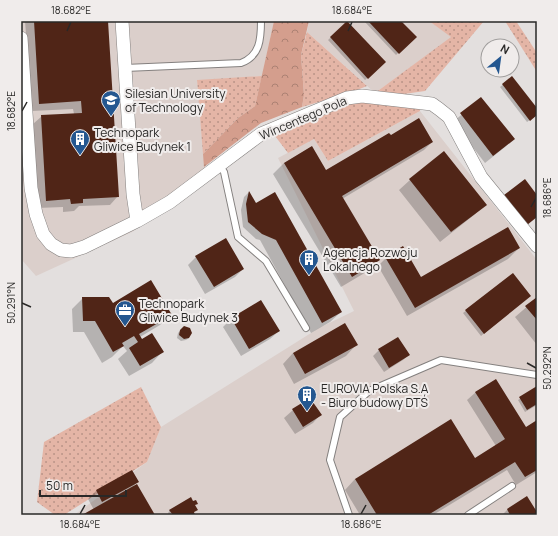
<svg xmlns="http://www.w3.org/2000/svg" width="558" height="536" viewBox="0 0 558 536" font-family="Manrope,sans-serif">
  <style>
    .built { fill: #dbcfcb }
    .green { fill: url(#green-dots) }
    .forest { fill: url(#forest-crowns) }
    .shadow { fill: #0003 }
    .building { fill: #502517 }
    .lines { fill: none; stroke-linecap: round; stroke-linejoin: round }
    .lane-casing { stroke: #84807f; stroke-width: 8 }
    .street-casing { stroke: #84807f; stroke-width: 14 }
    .lane { stroke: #fff; stroke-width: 6 }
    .street { stroke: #fff; stroke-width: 13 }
    .ticks { fill: none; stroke: #292827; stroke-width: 1.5 }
    .labels { text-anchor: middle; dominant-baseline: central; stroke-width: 4; stroke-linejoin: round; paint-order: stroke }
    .poi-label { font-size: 12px; fill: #292827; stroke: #f0eceb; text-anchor: start }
    .street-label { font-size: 12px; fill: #292827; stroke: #f0eceb }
    .neatline { fill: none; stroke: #292827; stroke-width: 1.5 }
    .ticks-label { font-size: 10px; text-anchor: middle; fill: #292827 }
  </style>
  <defs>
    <pattern id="green-dots" width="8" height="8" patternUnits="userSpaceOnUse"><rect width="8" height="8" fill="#e4b5a6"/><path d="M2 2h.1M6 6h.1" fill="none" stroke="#b99387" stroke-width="1.8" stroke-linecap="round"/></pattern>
    <pattern id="forest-crowns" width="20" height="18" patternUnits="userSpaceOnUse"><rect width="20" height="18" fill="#d49e8d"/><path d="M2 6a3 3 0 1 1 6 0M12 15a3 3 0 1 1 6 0" fill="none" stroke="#ac8173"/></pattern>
  </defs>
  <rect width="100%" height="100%" fill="#e3dfde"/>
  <path class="built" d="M21,21H274L262,76L197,81L206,182L132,232L36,276L21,259Z
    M309,21H429L452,37L375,93L307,32Z
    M420,111L537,260V515H74L147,462L161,427L319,328L354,311L278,158L314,139L328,161Z"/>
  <path class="green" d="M429,21H484L425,91L404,94L375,93L451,37Z
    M505,21H516L537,53V72Z
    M307,32L367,86L352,92L302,107L304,95L301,55Z
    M262,76L255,106L238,118L203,154L197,80Z
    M379,101L420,107V111L328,161L314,139L288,153L275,136L350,102Z
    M141,387L161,427L147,462L64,515H55L37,502L44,442Z"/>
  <path class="forest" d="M274,21H309L301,55L304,95L302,107L261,123L204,167L203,154L238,118L255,106Z"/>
  <path class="shadow" d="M25,21H107L118,196L110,205L79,206L74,211L63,212V207L38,208L33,124L42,116L74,114L73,109L32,111Z
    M364,21H400L415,37L396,55Z
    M347,22L385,62L365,80L328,40Z
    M512,77L537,110V115L527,122L500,87Z
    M481,98L513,139L505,147L485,163L453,122Z
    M432,142L424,150L342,199L379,260L368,271L341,287L273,174L284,163L311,147L326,172Z
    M410,180L485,205L474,215L440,242L399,190Z
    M249,192L256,205L341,312L330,322L311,333L260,240L256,239L243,227L241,210L244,197Z
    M519,248L508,259L407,316L378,266L386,258L421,278Z
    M196,257L243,269L235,277L205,294L188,265Z
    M513,274L527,298L481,336L463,313Z
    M83,298L171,314L160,325L140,337L142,340L162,352L152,363L129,376L118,359L127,351L123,346L112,357L102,363L84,332H73L72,309Z
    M537,298V345L515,317Z
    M261,301L279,331L270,339L241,356L223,327L231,319Z
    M180,331L189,338L186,340L181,341L177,338L178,333Z
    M398,338L409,355L403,360L384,372L373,356L379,350Z
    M356,345L346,356L294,384L283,364L293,353Z
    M537,388V405L525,412L518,400Z
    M476,392L526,428L537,421V472L516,485L507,470L433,515H360L345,490L355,479L475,459L496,446L467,400Z
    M310,400L321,414L313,423L295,434L284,418L293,410Z
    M132,471L138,481L131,489L153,515H85L94,510L88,499L96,491Z
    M527,498L537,515H502L507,510Z
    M193,503L197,510L193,513L194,515H169L168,513L170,510Z"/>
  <path class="building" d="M34,21H108L119,197L83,199V203L71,204L70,199L46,201L41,115L82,113L81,101L39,104Z
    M347,21L386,62L368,79L330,37Z
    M368,21H401L417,37L399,54Z
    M512,76L537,108V115L530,121L502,84Z
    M481,97L515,139L493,156L460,113Z
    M419,118L433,142L342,196L380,260L352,277L284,163L312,146L326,170L389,133L391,135Z
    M444,151L487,205L451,232L409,179Z
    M525,179L537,195V217L527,225L504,195Z
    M249,191L256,203L275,192L342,312L322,323L276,240L262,234L248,222L246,204Z
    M508,227L520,248L415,308L385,257L403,246L421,277Z
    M226,238L244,269L214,287L195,256Z
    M513,273L531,296L484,334L465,310Z
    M151,280L172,315L139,334L142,339L152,333L164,352L140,366L129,348L138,342L134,336L122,343L124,346L113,352L95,321H83L82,297H109L113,303Z
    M537,297V320L525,306Z
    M261,300L280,331L249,349L231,318Z
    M345,323L358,345L305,374L293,353Z
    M184,326L190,328L192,333L189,338L184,339L179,335L180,330Z
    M398,337L410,355L389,368L378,349Z
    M496,379L526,427L537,420V470L525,477L515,462L428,515H377L355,479L451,419L475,458L505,439L475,392Z
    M537,386V404L527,410L519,397Z
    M310,398L322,415L303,427L292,409Z
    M132,470L139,482L102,502L96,490Z
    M137,484L155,515H82Z
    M527,496L537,512V515H510L507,509Z
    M191,497L193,501L196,500L198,504L195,505L198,510L194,512L195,515H173L169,510Z"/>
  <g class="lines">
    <defs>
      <path id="lane" d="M125,68L241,63C260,56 261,39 261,21
        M219,164L224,172L238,237L266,261L306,328
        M349,515L330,460L340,417L369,391L441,360L537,375
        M468,515L512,486"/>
      <path id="street" d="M122,21L133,194L137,221
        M21,38L31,188L36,214L43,234L51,244L61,250L71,251L84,247L137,221L170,202L261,134L347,98L362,96L432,104L439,109L449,117L481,177L537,246"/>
    </defs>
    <use href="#lane" class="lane-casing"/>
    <use href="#street" class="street-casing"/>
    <use href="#lane" class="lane"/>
    <use href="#street" class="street"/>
  </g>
  <path class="ticks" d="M67,31L71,22M348,31L352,22M22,111L27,102M531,207L536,198M22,303L31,307M527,363L536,368M80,514L85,505M361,514L366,505"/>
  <defs>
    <symbol id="university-pin" viewBox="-11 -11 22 30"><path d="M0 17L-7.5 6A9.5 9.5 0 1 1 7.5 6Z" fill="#245790" stroke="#f0eceb"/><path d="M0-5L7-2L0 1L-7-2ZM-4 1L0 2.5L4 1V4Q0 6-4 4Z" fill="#fff"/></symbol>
    <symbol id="building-pin" viewBox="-11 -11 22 30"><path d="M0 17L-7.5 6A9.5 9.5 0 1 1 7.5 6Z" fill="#245790" stroke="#f0eceb"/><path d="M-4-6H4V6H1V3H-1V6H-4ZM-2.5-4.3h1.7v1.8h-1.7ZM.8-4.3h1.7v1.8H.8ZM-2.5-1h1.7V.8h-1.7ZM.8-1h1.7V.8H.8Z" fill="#fff"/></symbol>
    <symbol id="office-pin" viewBox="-11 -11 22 30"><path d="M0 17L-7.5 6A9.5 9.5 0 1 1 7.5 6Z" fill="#245790" stroke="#f0eceb"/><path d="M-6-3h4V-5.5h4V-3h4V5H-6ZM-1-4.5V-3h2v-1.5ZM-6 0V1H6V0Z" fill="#fff"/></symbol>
  </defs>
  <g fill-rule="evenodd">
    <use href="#university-pin" x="100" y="89" width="22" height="30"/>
    <use href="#building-pin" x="69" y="128" width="22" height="30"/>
    <use href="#building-pin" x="298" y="248" width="22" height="30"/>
    <use href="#office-pin" x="114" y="299" width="22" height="30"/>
    <use href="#building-pin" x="296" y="384" width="22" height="30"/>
  </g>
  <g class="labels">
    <g class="poi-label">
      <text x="125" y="93">Silesian University<tspan x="125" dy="14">of Technology</tspan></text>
      <text x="94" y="132">Technopark<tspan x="94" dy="14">Gliwice Budynek 1</tspan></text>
      <text x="323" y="252">Agencja Rozwoju<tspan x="323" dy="14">Lokalnego</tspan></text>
      <text x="139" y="303">Technopark<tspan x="139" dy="14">Gliwice Budynek 3</tspan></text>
      <text x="321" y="388">EUROVIA Polska S.A<tspan x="321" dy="14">- Biuro budowy DTŚ</tspan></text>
    </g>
    <g class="street-label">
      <text transform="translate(303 118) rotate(-23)">Wincentego Pola</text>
    </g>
  </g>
  <rect width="558" height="536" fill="none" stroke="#f0eceb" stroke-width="44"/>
  <g transform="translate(500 58) rotate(29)"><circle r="19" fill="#f0eceb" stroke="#a09e9d"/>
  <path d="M0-3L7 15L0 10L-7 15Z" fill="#245790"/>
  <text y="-6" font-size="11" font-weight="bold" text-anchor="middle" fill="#292827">N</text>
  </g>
  <path d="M40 490v6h86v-6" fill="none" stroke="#292827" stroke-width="2"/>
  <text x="46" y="490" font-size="12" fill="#292827" stroke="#f0eceb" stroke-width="3" paint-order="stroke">50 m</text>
  <rect x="22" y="22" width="514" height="492" class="neatline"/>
  <g class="ticks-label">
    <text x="71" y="14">18.682°E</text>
    <text x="352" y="14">18.684°E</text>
    <text transform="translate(11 111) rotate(-90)" y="4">18.682°E</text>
    <text transform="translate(547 198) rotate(-90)" y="4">18.686°E</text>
    <text transform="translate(11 303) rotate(-90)" y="4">50.291°N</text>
    <text transform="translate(547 368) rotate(-90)" y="4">50.292°N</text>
    <text x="80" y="528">18.684°E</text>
    <text x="361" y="528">18.686°E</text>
  </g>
</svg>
